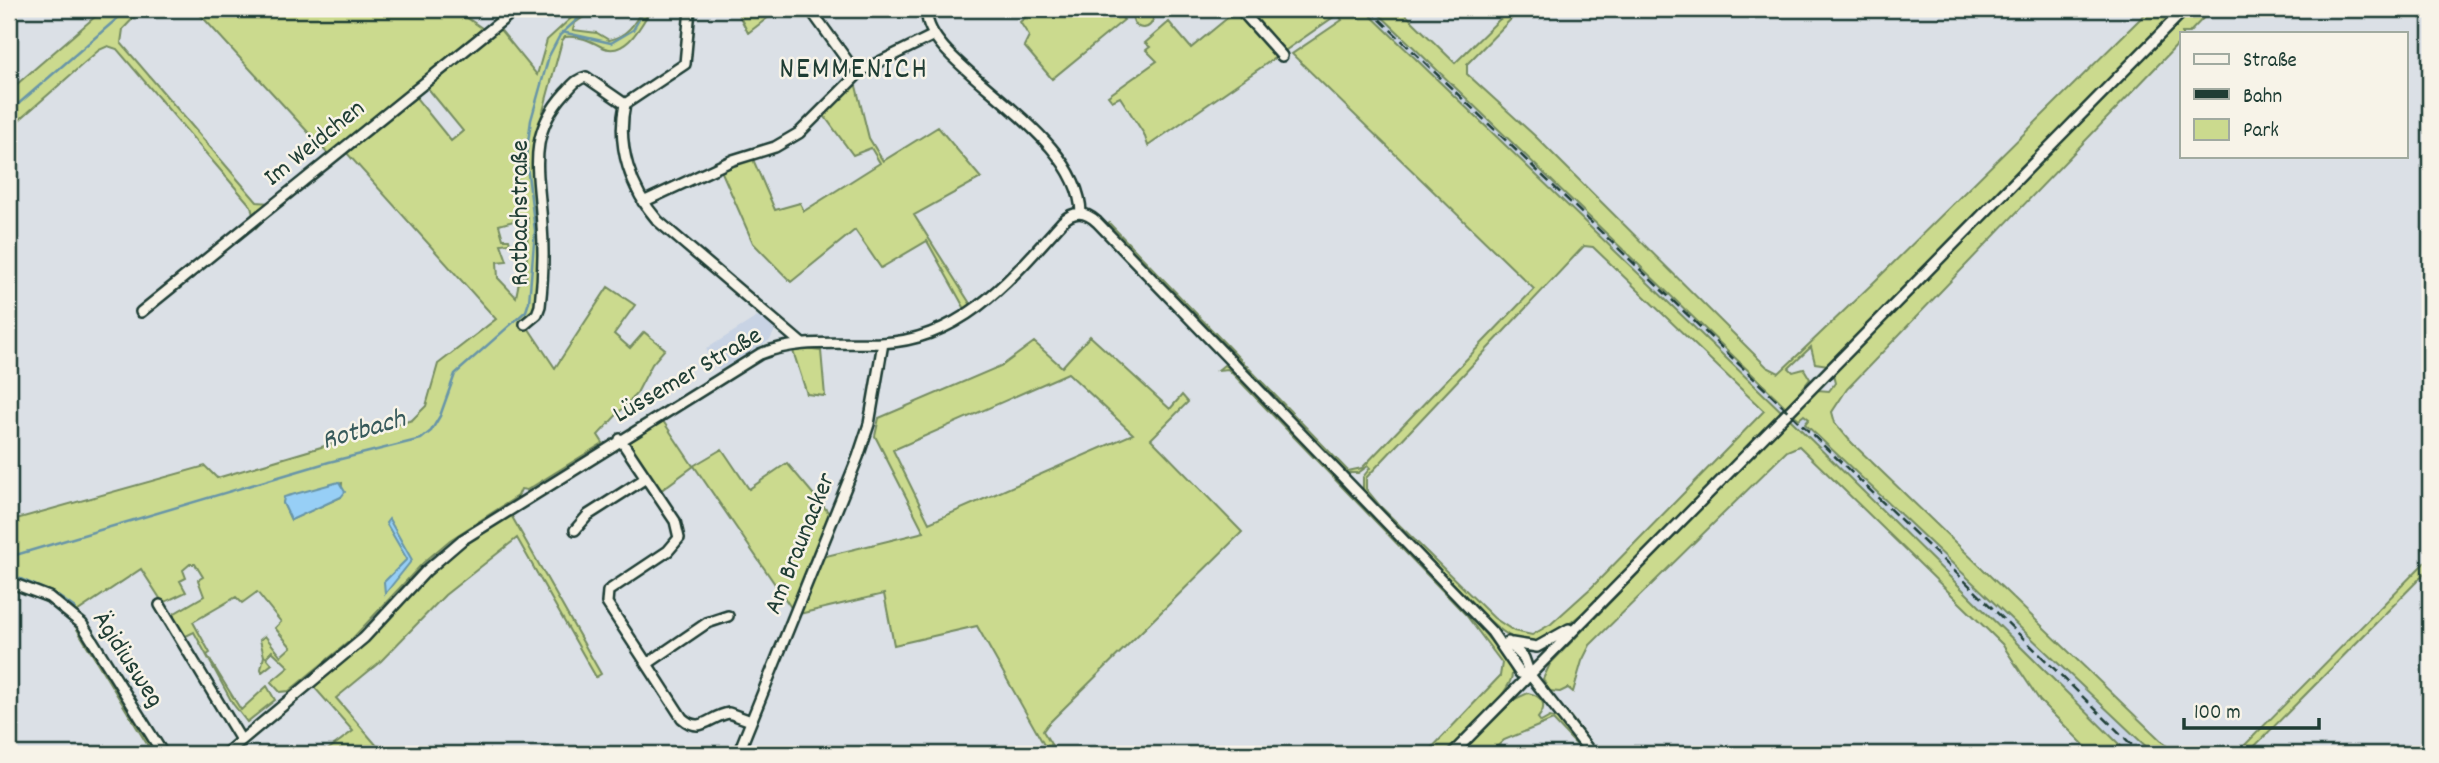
<svg xmlns="http://www.w3.org/2000/svg" width="2439" height="763" viewBox="0 0 2439 763" font-family="Dekko,sans-serif">
  <style>
    .built { fill: #c8d3e4 }
    .green { fill: #cbda8e; stroke: #758c61; stroke-width: 2; fill-rule: evenodd }
    .water { fill: #97cff6; stroke: #6795a8; stroke-width: 2 }
    .lines { fill: none; stroke-linecap: round; stroke-linejoin: round }
    .stream { stroke: #6795a8; stroke-width: 2.5 }
    .minor-casing { stroke: #1f3d34; stroke-width: 14 }
    .minor { stroke: #f7f3e8; stroke-width: 9 }
    .rail { stroke: #1f3d34; stroke-width: 2.5; stroke-dasharray: 10 5; stroke-linecap: butt }
    .labels { text-anchor: middle; dominant-baseline: central; stroke-width: 5; stroke-linejoin: round; paint-order: stroke }
    .street-label { font-size: 26px; fill: #1f3d34; stroke: #f7f3e8 }
    .water-label { font-size: 28px; font-style: italic; fill: #375a5b; stroke: #f7f3e8 }
    .quarter-label { font-size: 30px; letter-spacing: 2px; fill: #1f3d34; stroke: #f7f3e8 }
  </style>
  <rect width="100%" height="100%" fill="#dbe0e6"/>
  <filter id="ink" filterUnits="userSpaceOnUse"><feTurbulence type="fractalNoise" baseFrequency=".0143" numOctaves="2"/><feDisplacementMap in="SourceGraphic" scale="14" xChannelSelector="R" yChannelSelector="G"/><feConvolveMatrix kernelMatrix="1 2 1 2 8 2 1 2 1" color-interpolation-filters="sRGB"/></filter>
  <g filter="url(#ink)">
    <path class="built" d="M1364,9H1374L1793,414L1799,419L1804,415L1809,419L1805,424L2154,754H2104L1942,571L1789,418Z
      M760,315L775,330L770,340L719,371L706,349Z"/>
    <path class="green" d="M1133 18a10 10 0 1 1 20 0a10 10 0 1 1-20 0Z
      M104,9H142L123,29L121,43L257,202L270,203L329,155L195,9H454L485,30L494,22L537,75L547,40L581,9H595L575,23L573,30L597,33L609,40C627,36 635,24 642,9H651C642,24 626,58 602,47C589,40 581,36 565,37L562,41L535,141L545,225L543,315L527,326L555,368L608,287L635,305L614,334L630,348L644,332L665,349L652,364L637,393L598,435L603,443L527,490L521,489L518,496L450,540L423,563L351,640L289,691L280,692L271,682L289,667L272,651L266,657L272,664L262,672L261,669L264,656L260,640L265,636L281,656L291,647L275,628L281,622L257,592L242,603L236,597L193,622L210,653L207,655L241,710L267,686L275,700L247,722L233,704L194,632L184,637L173,619L175,613L204,596L198,580L203,577L195,564H190L183,570L186,578L180,581L186,592L163,603L141,569L75,613L9,580V521L205,466L217,478L412,420L426,406L438,364L496,319L347,153L267,215L256,228L249,220L253,215L251,206L117,49L108,46L99,50L9,129V91ZM426,86L463,131L451,141L417,99V94ZM528,217L526,277H520L516,297L498,278L497,262L507,261L501,244L510,243L509,239H503L499,225ZM342,483L341,497L291,520L283,503L285,497Z
      M736,9H779L748,33Z
      M1035,9H1114L1124,20L1052,79L1024,46L1029,36L1020,22Z
      M1234,9H1364L1782,412L1585,611C1547,643 1530,658 1489,620L1363,491V477L1370,468L1368,466L1358,473H1346L1108,226L1109,223L1348,471L1362,468L1534,289L1292,54L1342,20L1338,14L1148,146L1144,134L1120,97L1112,101L1108,96L1157,61L1146,50L1150,47L1145,43L1169,22L1191,48L1236,11ZM1584,246L1593,247L1764,411L1592,587L1551,624L1532,635L1514,631L1494,618L1380,506L1366,489V478Z
      M1374,9H1400L1455,63L1510,9H1521L1467,64V74L1534,135L1767,367L1779,373L1871,285L2150,9H2179L1828,365L1815,363L1811,347L1789,368L1793,372L1804,369L1810,379L1787,408Z
      M2192,9H2212L2189,33H2182V40L1847,389L1832,412L1835,423L1851,442L2175,754H2154L1805,424L1809,419L1804,415L1799,419L1793,414L1817,390L1829,391L1835,383L1833,375L1838,369Z
      M855,82L869,138L883,161L938,127L981,178L914,215L971,305L965,309L927,241L881,268L855,230L791,282L753,243L721,170L752,157L775,210L800,203L804,211L880,163L871,148L853,155L823,114Z
      M1090,336L1170,409L1182,395L1188,402L1151,439L1242,532L1048,724L1043,731L1057,754H1040L1048,752L977,626L894,645L884,594L799,614L822,557L924,532L875,436L879,418L1003,365L1034,342L1062,367ZM1068,373L1133,434L929,523L893,450Z
      M805,349L821,351L825,396L807,394L793,351Z
      M1224,365L1231,367C1266,403 1511,648 1512,673C1513,693 1460,739 1445,754H1426L1500,676L1502,663L1466,615L1228,369L1218,370Z
      M1789,418L2129,754H2093L2040,701L2002,644L1799,446L1787,451L1590,645L1582,661L1573,692L1568,688L1560,692L1549,691L1543,679L1550,664Z
      M663,421L693,466L722,449L749,489L787,463L829,513L830,519L792,609L694,466L660,491L628,443Z
      M511,515L601,674L596,677L517,538L445,595L381,661L336,698L384,754H322L353,731L315,688H311L361,646L419,582L456,550Z
      M2430,557V568L2247,754H2236Z
      M9,584L51,601L77,622L160,754H153L72,621L51,604L9,587Z
      M1528,693C1543,696 1548,706 1538,718L1541,722L1550,717L1558,719L1567,712L1599,754H1585L1553,720L1504,740L1489,754H1458L1515,699Z"/>
    <path class="water" d="M339,482L345,492L341,497L291,520L283,503L284,497Z
      M389,519L412,560L385,594L384,582L407,559L386,523Z"/>
    <g class="lines">
      <path class="stream" d="M562,32L611,43L633,30L645,9
        M9,112L120,16L124,9
        M9,557L329,462L421,439L431,431L440,416L455,374L526,311L529,302L535,231L526,157L531,120L549,56L560,35L589,9
        M9,574L55,594L75,608"/>
      <defs>
        <path id="minor" d="M810,9L849,63L861,71L932,36
          M927,9C919,63 1079,127 1081,213
          M1240,9L1282,56
          M625,104C616,146 631,190 658,221L801,343
          M625,104L685,64L690,9
          M643,202L733,160L775,147L799,133L861,71
          M141,312L516,9
          M525,324L537,314L540,306C543,280 544,252 542,225C539,172 526,136 565,93C572,86 576,79 586,77L625,104
          M620,439L675,521L679,538L668,551L608,591L607,603L647,664L707,623L728,616
          M575,530L588,515L646,478
          M9,582L49,597L82,624L163,754
          M160,605L241,740
          M1508,642L1524,658L1530,675L1592,754
          M1512,643L1537,647L1569,629
          M647,664L682,718C701,735 709,716 729,713L751,721
          M225,754L364,638L426,571L462,540L760,354C800,338 839,345 881,343C962,340 1012,278 1062,222C1074,210 1085,211 1097,222L1492,632L1520,673L1530,675
          M738,754L858,457L869,424L883,343
          M1452,754L2185,9"/>
      </defs>
      <use href="#minor" class="minor-casing"/>
      <use href="#minor" class="minor"/>
      <path class="rail" d="M1369,9L1972,588L2141,754"/>
    </g>
  </g>
  <g class="labels">
    <g class="street-label">
      <text transform="translate(315 144) rotate(-39)">Im Weidchen</text>
      <text transform="translate(521 213) rotate(-90)">Rotbachstraße</text>
      <text transform="translate(688 376) rotate(-30)">Lüssemer Straße</text>
      <text transform="translate(801 544) rotate(-68)">Am Braunacker</text>
      <text transform="translate(127 660) rotate(57)">Ägidiusweg</text>
    </g>
    <g class="water-label">
      <text transform="translate(364 432) rotate(-16)">Rotbach</text>
    </g>
    <g class="quarter-label">
      <text x="854" y="71">NEMMENICH</text>
    </g>
  </g>
  <rect width="2439" height="763" fill="none" stroke="#f7f3e8" stroke-width="35"/>
  <rect x="18" y="18" width="2404" height="728" fill="none" stroke="#1f3d34" stroke-width="2.5" filter="url(#ink)"/>
  <rect x="2180" y="32" width="228" height="126" fill="#f7f3e8" stroke="#a1aaa0" stroke-width="2"/>
  <rect x="2194" y="54" width="35" height="10" fill="#f7f3e8" stroke="#a1aaa0" stroke-width="2"/>
  <text x="2243" y="66" font-size="21" fill="#1f3d34">Straße</text>
  <rect x="2194" y="89" width="35" height="10" fill="#1f3d34" stroke="#a1aaa0" stroke-width="2"/>
  <text x="2243" y="102" font-size="21" fill="#1f3d34">Bahn</text>
  <rect x="2194" y="119" width="35" height="21" fill="#cbda8e" stroke="#a1aaa0" stroke-width="2"/>
  <text x="2243" y="136" font-size="21" fill="#1f3d34">Park</text>
  <path d="M2184 718v10h135v-10" fill="none" stroke="#1f3d34" stroke-width="3.5"/>
  <text x="2194" y="718" font-size="21" fill="#1f3d34" stroke="#f7f3e8" stroke-width="5" paint-order="stroke">100 m</text>
</svg>
